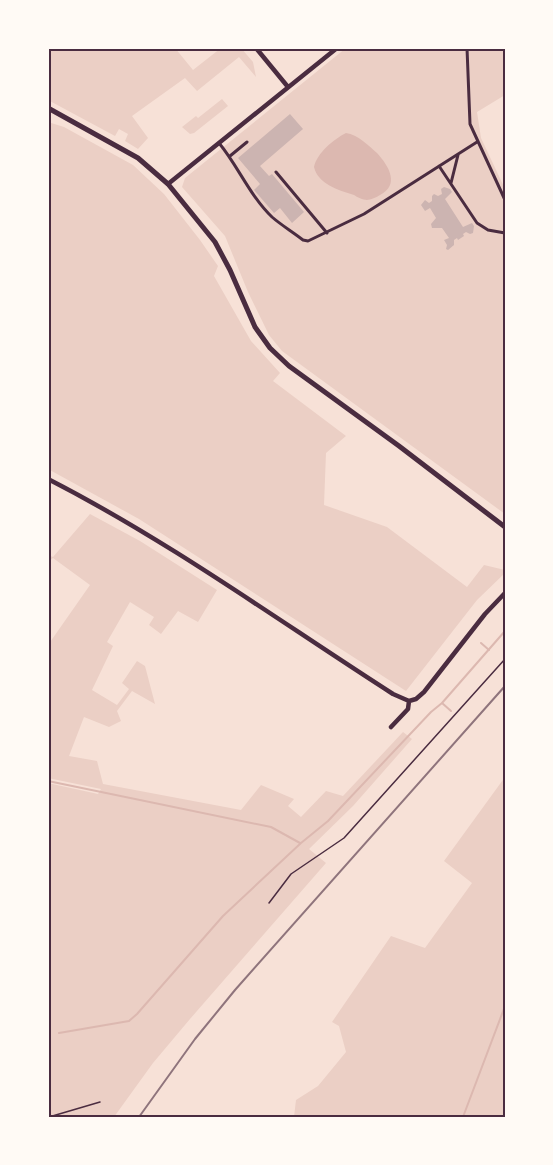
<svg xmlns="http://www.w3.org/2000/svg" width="553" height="1165" viewBox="0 0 553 1165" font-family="Poppins,sans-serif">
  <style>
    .green { fill: #ebcfc5 }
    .water { fill: #dcb8b0 }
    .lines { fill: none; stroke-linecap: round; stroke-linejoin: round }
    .stream { stroke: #dcb8b0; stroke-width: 2 }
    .building { fill: #ccb4b1 }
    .path { stroke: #4a2c40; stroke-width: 1.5 }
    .pedestrian { stroke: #4a2c40; stroke-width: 3 }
    .minor { stroke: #4a2c40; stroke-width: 4.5 }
    .tertiary { stroke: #4a2c40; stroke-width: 5 }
    .rail { stroke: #8f747c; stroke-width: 2 }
    .neatline { fill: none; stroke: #4a2c40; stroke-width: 2 }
  </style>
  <rect width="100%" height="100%" fill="#f7e1d7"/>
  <path class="green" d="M48,48H175L193,70L221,48H241L253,62L256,77L239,57L197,91L185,78L132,116L148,138L138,149L125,141L128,134L119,129L115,136L48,100Z
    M346,48H505V95L477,112L481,138L505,189V514L282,351L269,335L248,292L225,236L182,187L185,178Z
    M222,99L228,106L194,133L190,134L182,127L196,116L198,118Z
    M48,122L64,127L133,165L164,194L200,240L218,266L214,276L251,341L280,373L273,381L346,436L326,453L324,505L387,527L467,587L484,565L505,570V573L477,600L406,691L139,519L48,469Z
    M90,514L140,541L217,590L198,622L178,611L161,634L149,625L154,617L130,602L107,642L113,646L92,690L117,705L129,689L122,683L137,661L145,666L155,704L132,691L117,711L121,721L109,727L84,717L69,756L97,761L103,784L241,810L261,785L294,799L288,806L301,817L326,791L343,796L403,732L412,739L353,806L309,849L326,863L190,1019L153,1063L114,1117H48V783L98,794L101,789L48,778V645L90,585L53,558L48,562V555L53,557Z
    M505,777V1117H294L296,1100L318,1086L346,1052L339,1026L332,1022L391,936L425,948L472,883L444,861Z"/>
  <path class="water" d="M346,133C358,135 368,145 377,153C389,166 400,185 380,195C377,197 370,200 367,200C363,200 357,197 354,195C338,190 318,184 314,167C317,153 334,139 346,133Z"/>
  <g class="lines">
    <path class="stream" d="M481,643L489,650
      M442,703L505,631
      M48,781L271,827L300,843
      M59,1033L129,1021L137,1014L223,916L301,843L328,821L431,712L442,703L451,711
      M463,1117L505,1006"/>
  </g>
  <path class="building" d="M290,114L303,129L260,166L269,176L272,174L304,212L292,223L280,208L274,213L254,190L260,184L238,158Z
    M444,187L450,189L452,192L445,199L463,227L472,223L474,226L473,233L470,234L466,232L463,234L464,236L458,240L457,238L454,240V245L448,250L446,249L447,245L444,240L449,238L442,228H432L431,224L436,218L430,208L425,211L421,205L425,200L429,203L432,201V196L434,194L438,196L442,194L441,189Z"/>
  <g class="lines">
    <path class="path" d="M269,903L291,874L344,838L505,659
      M49,1117L100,1102"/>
    <path class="pedestrian" d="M467,48L470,124L505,200
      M219,143C238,166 250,196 272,217C281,225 293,232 303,240L308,241L364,214L477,142
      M230,156L247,142
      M439,166L477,223L488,230L505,233
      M276,172L327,233
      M451,183L458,155"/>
    <path class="minor" d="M256,48L288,87
      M168,184L337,48
      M48,479C169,541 279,621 393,694L409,701
      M391,727L408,709L409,701L416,699L424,692L485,614L505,593"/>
    <path class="tertiary" d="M48,108L138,158L168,184L215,242L230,270L255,327L270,348L289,366L399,446L505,527"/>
    <path class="rail" d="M139,1117L195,1039L235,990L505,686"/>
  </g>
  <rect width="553" height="1165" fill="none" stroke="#fffaf5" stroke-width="99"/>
  <rect x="50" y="50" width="454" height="1066" class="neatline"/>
</svg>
